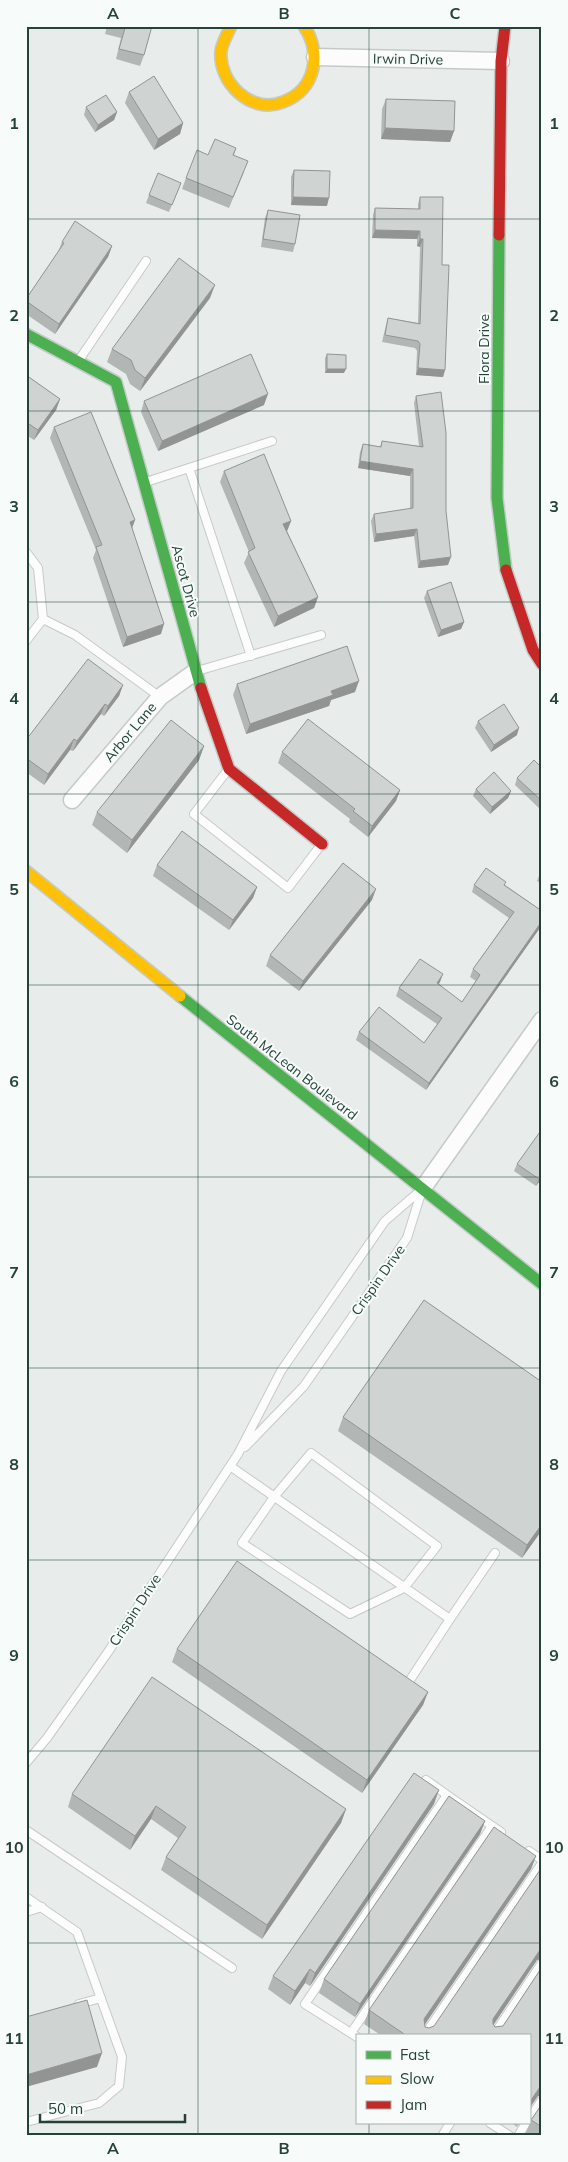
<svg xmlns="http://www.w3.org/2000/svg" width="568" height="2162" viewBox="0 0 568 2162" font-family="Mulish,sans-serif">
  <style>
    .lines { fill: none; stroke-linecap: round; stroke-linejoin: round }
    .lane-casing { stroke: #c5cac8; stroke-width: 10 }
    .street-casing { stroke: #c5cac8; stroke-width: 19 }
    .fast-casing { stroke: #c3cbc8; stroke-width: 14 }
    .slow-casing { stroke: #c3cbc8; stroke-width: 14 }
    .jam-casing { stroke: #c3cbc8; stroke-width: 14 }
    .lane { stroke: #fcfcfc; stroke-width: 8 }
    .street { stroke: #fcfcfc; stroke-width: 16 }
    .fast { stroke: #4caf50; stroke-width: 11 }
    .slow { stroke: #ffc107; stroke-width: 11 }
    .jam { stroke: #c62828; stroke-width: 11 }
    .wall { fill: #b2b6b5 }
    .shaded-wall { fill: #919493 }
    .building { fill: #cfd4d2; stroke: #919493 }
    .grid { fill: none; stroke: #24423a; stroke-width: 1; stroke-opacity: 0.55 }
    .labels { text-anchor: middle; dominant-baseline: central; stroke-width: 4; stroke-linejoin: round; paint-order: stroke }
    .street-label { font-size: 14px; fill: #24423a; stroke: #f7fbf9 }
    .neatline { fill: none; stroke: #24423a; stroke-width: 2 }
    .grid-label { font-size: 16px; text-anchor: middle; font-weight: bold; fill: #24423a }
  </style>
  <rect width="100%" height="100%" fill="#e8edeb"/>
  <g class="lines">
    <defs>
      <path id="lane" d="M79,360L146,261
        M189,468L251,656
        M146,482L272,441
        M26,552L38,568L43,619L26,641
        M43,619L75,635L160,697
        M197,671L321,635
        M227,771L194,814L288,888L321,845
        M245,1447L304,1386L407,1238L422,1190
        M311,1453L437,1546L404,1588L350,1614L242,1543L274,1497Z
        M230,1466L450,1619L410,1680
        M450,1619L495,1553
        M26,1763L47,1738L108,1652L238,1454L281,1371L385,1221L421,1190
        M426,1780L447,1795
        M26,1830L232,1968
        M529,1851L542,1860
        M26,1897L77,1932L122,2057L119,2086L99,2103L26,2122
        M26,1912L42,1907
        M79,2004L101,1998
        M351,2033L492,1826
        M424,2036L542,1863
        M493,2036L542,1963
        M357,2037L305,2004L447,1795L501,1832
        M529,2119L542,2100
        M490,2123L510,2136
        M442,2136L450,2123
        M518,2136L526,2123"/>
      <path id="street" d="M315,57L501,61
        M72,800L160,697L195,672
        M423,1188L542,1020"/>
      <path id="fast" d="M499,235L497,498L506,570
        M26,334L116,382L201,688
        M180,996L542,1284"/>
      <path id="slow" d="M231,26C228,33 222,43 221,51C218,82 251,115 283,102C316,90 322,53 304,26
        M26,871L180,996"/>
      <path id="jam" d="M499,235L501,61L505,26
        M506,570L533,650L542,664
        M201,688L229,769L322,844"/>
    </defs>
    <use href="#lane" class="lane-casing"/>
    <use href="#street" class="street-casing"/>
    <use href="#fast" class="fast-casing"/>
    <use href="#slow" class="slow-casing"/>
    <use href="#jam" class="jam-casing"/>
    <use href="#lane" class="lane"/>
    <use href="#street" class="street"/>
    <use href="#fast" class="fast"/>
    <use href="#slow" class="slow"/>
    <use href="#jam" class="jam"/>
  </g>
  <path class="wall" d="M107,26H152L144,55L140,66L116,59L121,38L105,34Z
    M129,92L183,123L180,134L154,150L125,103Z
    M386,99L454,131L450,142L381,139L382,109Z
    M86,107L117,112L114,120L95,132L84,115Z
    M236,148L234,155L244,172L229,208L182,189L186,178L208,155Z
    M294,170L327,206L291,205V177Z
    M181,183L169,212L146,203L149,195Z
    M420,197L442,265L445,370L443,377L416,375L417,351L415,348L382,342L386,325L388,318L418,323L420,247L417,246V239L372,238L373,215L375,208L418,209V204Z
    M268,210L295,244L293,252L261,247L265,218Z
    M62,242L112,246L108,257L55,334L26,314V299L58,252Z
    M210,298L140,391L130,384L126,374L107,362L112,349Z
    M327,354L344,373H325V358Z
    M26,375L60,399L56,410L34,440L26,435Z
    M416,396L446,511L448,565L418,568L414,536L374,542L371,521L374,514L410,509V476L358,468L360,452L363,444L380,447L382,441L419,446L414,403Z
    M144,401L264,405L158,451L141,412Z
    M54,427L135,520L132,528L161,634L123,647L93,558L96,550L50,438Z
    M224,471L291,521L287,531L318,597L314,608L274,627L244,563L249,552L220,482Z
    M427,591L464,622L461,629L438,637L424,598Z
    M237,684L355,692L331,700L329,706L246,734L233,695Z
    M123,685L119,696L104,716L101,714L73,751L70,750L44,785L26,772V740Z
    M478,721L517,735L491,752L475,728Z
    M204,746L199,760L127,853L92,825L97,812Z
    M282,752L400,790L396,801L368,837L349,822L350,819L278,763Z
    M542,768V811L515,785L517,778Z
    M476,789L511,791L508,798L490,814L473,796Z
    M157,865L257,887L253,898L229,930L153,876Z
    M542,868V884L537,881Z
    M474,885H505L542,911V925L426,1090L356,1040L359,1032L424,1043L437,1024L396,996L399,988L440,982L438,985L462,1002L476,981L470,977L473,969L509,918L472,892Z
    M372,900L299,991L266,966L270,955Z
    M542,1109V1119L539,1117Z
    M517,1164L542,1178L536,1186L514,1171Z
    M542,1382V1530L522,1558L338,1431L343,1417Z
    M177,1649L428,1692L423,1705L362,1793L172,1662Z
    M72,1794L346,1809L341,1823L262,1939L161,1870L166,1857L178,1838L151,1819L130,1850L68,1807Z
    M434,1804L310,1986L305,1983L290,2005L268,1989L273,1976Z
    M485,1821L480,1834L355,2017L319,1993L324,1979Z
    M536,1856L531,1869L425,2024V2027L429,2028L434,2026L537,1960L493,2025L495,2027L503,2026L542,1967V2096H538L529,2036H382L364,2024L369,2010Z
    M542,2104V2136H530L526,2133L531,2120Z
    M512,2123H519L517,2127Z"/>
  <path class="shaded-wall" d="M117,112L114,120L95,132L98,125Z
    M183,123L180,134L154,150L158,139Z
    M385,128L454,131L450,142L381,139Z
    M293,197L329,198L327,206L291,205Z
    M375,230L420,231L417,239L372,238Z
    M420,239H423L420,247L417,246Z
    M112,246L108,257L55,334L59,324Z
    M215,285L210,298L140,391L145,378Z
    M418,368L445,370L443,377L416,375Z
    M327,369H346L344,373H325Z
    M268,394L264,405L158,451L162,441Z
    M60,399L56,410L34,440L38,430Z
    M360,461L413,469L410,476L358,468Z
    M135,520L131,531L130,522Z
    M291,521L287,531L279,535L283,524Z
    M417,529L414,536L374,542L376,534Z
    M451,557L448,565L418,568L420,561Z
    M318,597L314,608L274,627L278,616Z
    M464,622L461,629L438,637L441,630Z
    M164,624L161,634L123,647L127,637Z
    M359,681L355,692L331,700L329,706L246,734L250,724L331,691Z
    M123,685L119,696L104,716L108,706Z
    M105,704L101,714L73,751L77,741Z
    M519,728L517,735L491,752L494,745Z
    M74,739L70,750L44,785L48,774Z
    M204,746L199,760L127,853L132,840Z
    M400,790L396,801L368,837L372,826Z
    M511,791L508,798L490,814L492,807Z
    M257,887L253,898L229,930L233,920Z
    M376,889L372,900L299,991L303,981Z
    M542,921V925L426,1090L429,1083Z
    M443,974L440,982L434,991L437,983Z
    M542,1174V1178L536,1186L539,1179Z
    M542,1524V1530L522,1558L527,1545Z
    M428,1692L423,1705L362,1793L367,1780Z
    M439,1790L434,1804L310,1986L315,1973Z
    M156,1806L151,1819L130,1850L135,1836Z
    M346,1809L341,1823L262,1939L267,1925Z
    M485,1821L480,1834L355,2017L360,2004Z
    M536,1856L531,1869L419,2033L424,2019Z
    M542,1947V1959L537,1960L488,2033L493,2019Z
    M310,1969L305,1983L290,2005L295,1991Z
    M102,2053L97,2067L26,2087V2075Z
    M542,2084V2096H538L529,2109V2103Z"/>
  <path class="building" d="M119,26H152L144,55L119,49L125,28Z
    M154,76L183,123L158,139L129,92Z
    M106,95L117,112L98,125L86,107Z
    M386,99L455,101L454,131L385,128Z
    M215,139L236,148L233,155L248,161L233,197L186,178L197,150L208,155Z
    M294,170L330,171L329,198L293,197Z
    M158,173L181,183L172,205L149,195Z
    M420,197H443L442,265H449L445,370L418,368L420,344L418,341L385,335L388,318L420,324L423,239H420V231L375,230V208L420,209Z
    M268,210L300,215L295,244L263,239Z
    M75,221L112,246L59,324L26,301V299L64,243L62,242Z
    M179,258L215,285L145,378L135,370L131,360L112,349Z
    M251,354L268,394L162,441L144,401Z
    M327,354L346,355V369H327Z
    M26,375L60,399L38,430L26,422Z
    M441,392L446,433V511L451,557L420,561L417,529L376,534L374,514L413,508V469L360,461L363,444L381,447L382,441L423,447L416,396Z
    M91,412L135,520L130,522L164,624L127,637L96,547L102,545L54,427Z
    M264,454L291,521L283,524L318,597L278,616L248,552L255,548L224,471Z
    M451,582L464,622L441,630L427,591Z
    M347,646L359,681L331,691L333,695L250,724L237,684Z
    M88,659L123,685L108,706L105,704L77,741L74,739L48,774L26,758V740Z
    M504,704L519,728L494,745L478,721Z
    M308,719L400,790L372,826L353,811L355,809L282,752Z
    M171,720L204,746L132,840L97,812Z
    M534,760L542,768V801L517,778Z
    M494,772L511,791L492,807L476,789Z
    M182,831L257,887L233,920L157,865Z
    M343,863L376,889L303,981L270,955Z
    M486,868L506,882L504,885L542,911V921L429,1083L359,1032L379,1007L424,1043L442,1018L399,988L420,959L443,974L437,983L462,1002L480,975L473,969L514,912L474,885Z
    M542,1129V1174L539,1179L517,1164Z
    M424,1300L542,1382V1524L527,1545L343,1417Z
    M237,1561L428,1692L367,1780L177,1649Z
    M152,1677L346,1809L267,1925L166,1857L186,1827L156,1806L135,1836L72,1794Z
    M414,1773L439,1790L315,1973L310,1969L295,1991L273,1976Z
    M449,1796L485,1821L360,2004L324,1979Z
    M494,1827L536,1856L424,2019L425,2027L429,2028L434,2026L542,1867V1947L493,2019V2024L495,2027L503,2026L542,1967V2084L529,2103V2036H407L369,2010Z
    M87,2000L102,2053L26,2075V2017Z
    M542,2104V2127L531,2120Z"/>
  <path class="grid" d="M198,26V2136M369,26V2036M26,219H542M26,411H542M26,602H542M26,794H542M26,985H542M26,1177H542M26,1368H542M26,1560H542M26,1751H542M26,1943H542M369,2123V2136"/>
  <g class="labels">
    <g class="street-label">
      <text transform="translate(408 59) rotate(1)">Irwin Drive</text>
      <text transform="translate(484 349) rotate(-90)">Flora Drive</text>
      <text transform="translate(186 581) rotate(75)">Ascot Drive</text>
      <text transform="translate(130 732) rotate(-50)">Arbor Lane</text>
      <text transform="translate(292 1067) rotate(38)">South McLean Boulevard</text>
      <text transform="translate(378 1280) rotate(-55)">Crispin Drive</text>
      <text transform="translate(135 1610) rotate(-57)">Crispin Drive</text>
    </g>
  </g>
  <rect width="568" height="2162" fill="none" stroke="#f7fbf9" stroke-width="55"/>
  <rect x="356" y="2034" width="175" height="90" fill="#f7fbf9" stroke="#a3b1ad"/>
  <rect x="366" y="2051" width="25" height="8" fill="#4caf50" stroke="#a3b1ad"/>
  <text x="400" y="2060" font-size="15" fill="#24423a">Fast</text>
  <rect x="366" y="2076" width="25" height="8" fill="#ffc107" stroke="#a3b1ad"/>
  <text x="400" y="2084" font-size="15" fill="#24423a">Slow</text>
  <rect x="366" y="2101" width="25" height="8" fill="#c62828" stroke="#a3b1ad"/>
  <text x="400" y="2110" font-size="15" fill="#24423a">Jam</text>
  <path d="M40 2114v8h145v-8" fill="none" stroke="#24423a" stroke-width="2.5"/>
  <text x="48" y="2114" font-size="15" fill="#24423a" stroke="#f7fbf9" stroke-width="4" paint-order="stroke">50 m</text>
  <rect x="28" y="28" width="512" height="2106" class="neatline"/>
  <g class="grid-label">
    <text x="113" y="19">A</text>
    <text x="284" y="19">B</text>
    <text x="455" y="19">C</text>
    <text x="14" y="129">1</text>
    <text x="554" y="129">1</text>
    <text x="14" y="321">2</text>
    <text x="554" y="321">2</text>
    <text x="14" y="512">3</text>
    <text x="554" y="512">3</text>
    <text x="14" y="704">4</text>
    <text x="554" y="704">4</text>
    <text x="14" y="895">5</text>
    <text x="554" y="895">5</text>
    <text x="14" y="1087">6</text>
    <text x="554" y="1087">6</text>
    <text x="14" y="1278">7</text>
    <text x="554" y="1278">7</text>
    <text x="14" y="1470">8</text>
    <text x="554" y="1470">8</text>
    <text x="14" y="1661">9</text>
    <text x="554" y="1661">9</text>
    <text x="14" y="1853">10</text>
    <text x="554" y="1853">10</text>
    <text x="14" y="2044">11</text>
    <text x="554" y="2044">11</text>
    <text x="113" y="2154">A</text>
    <text x="284" y="2154">B</text>
    <text x="455" y="2154">C</text>
  </g>
</svg>
